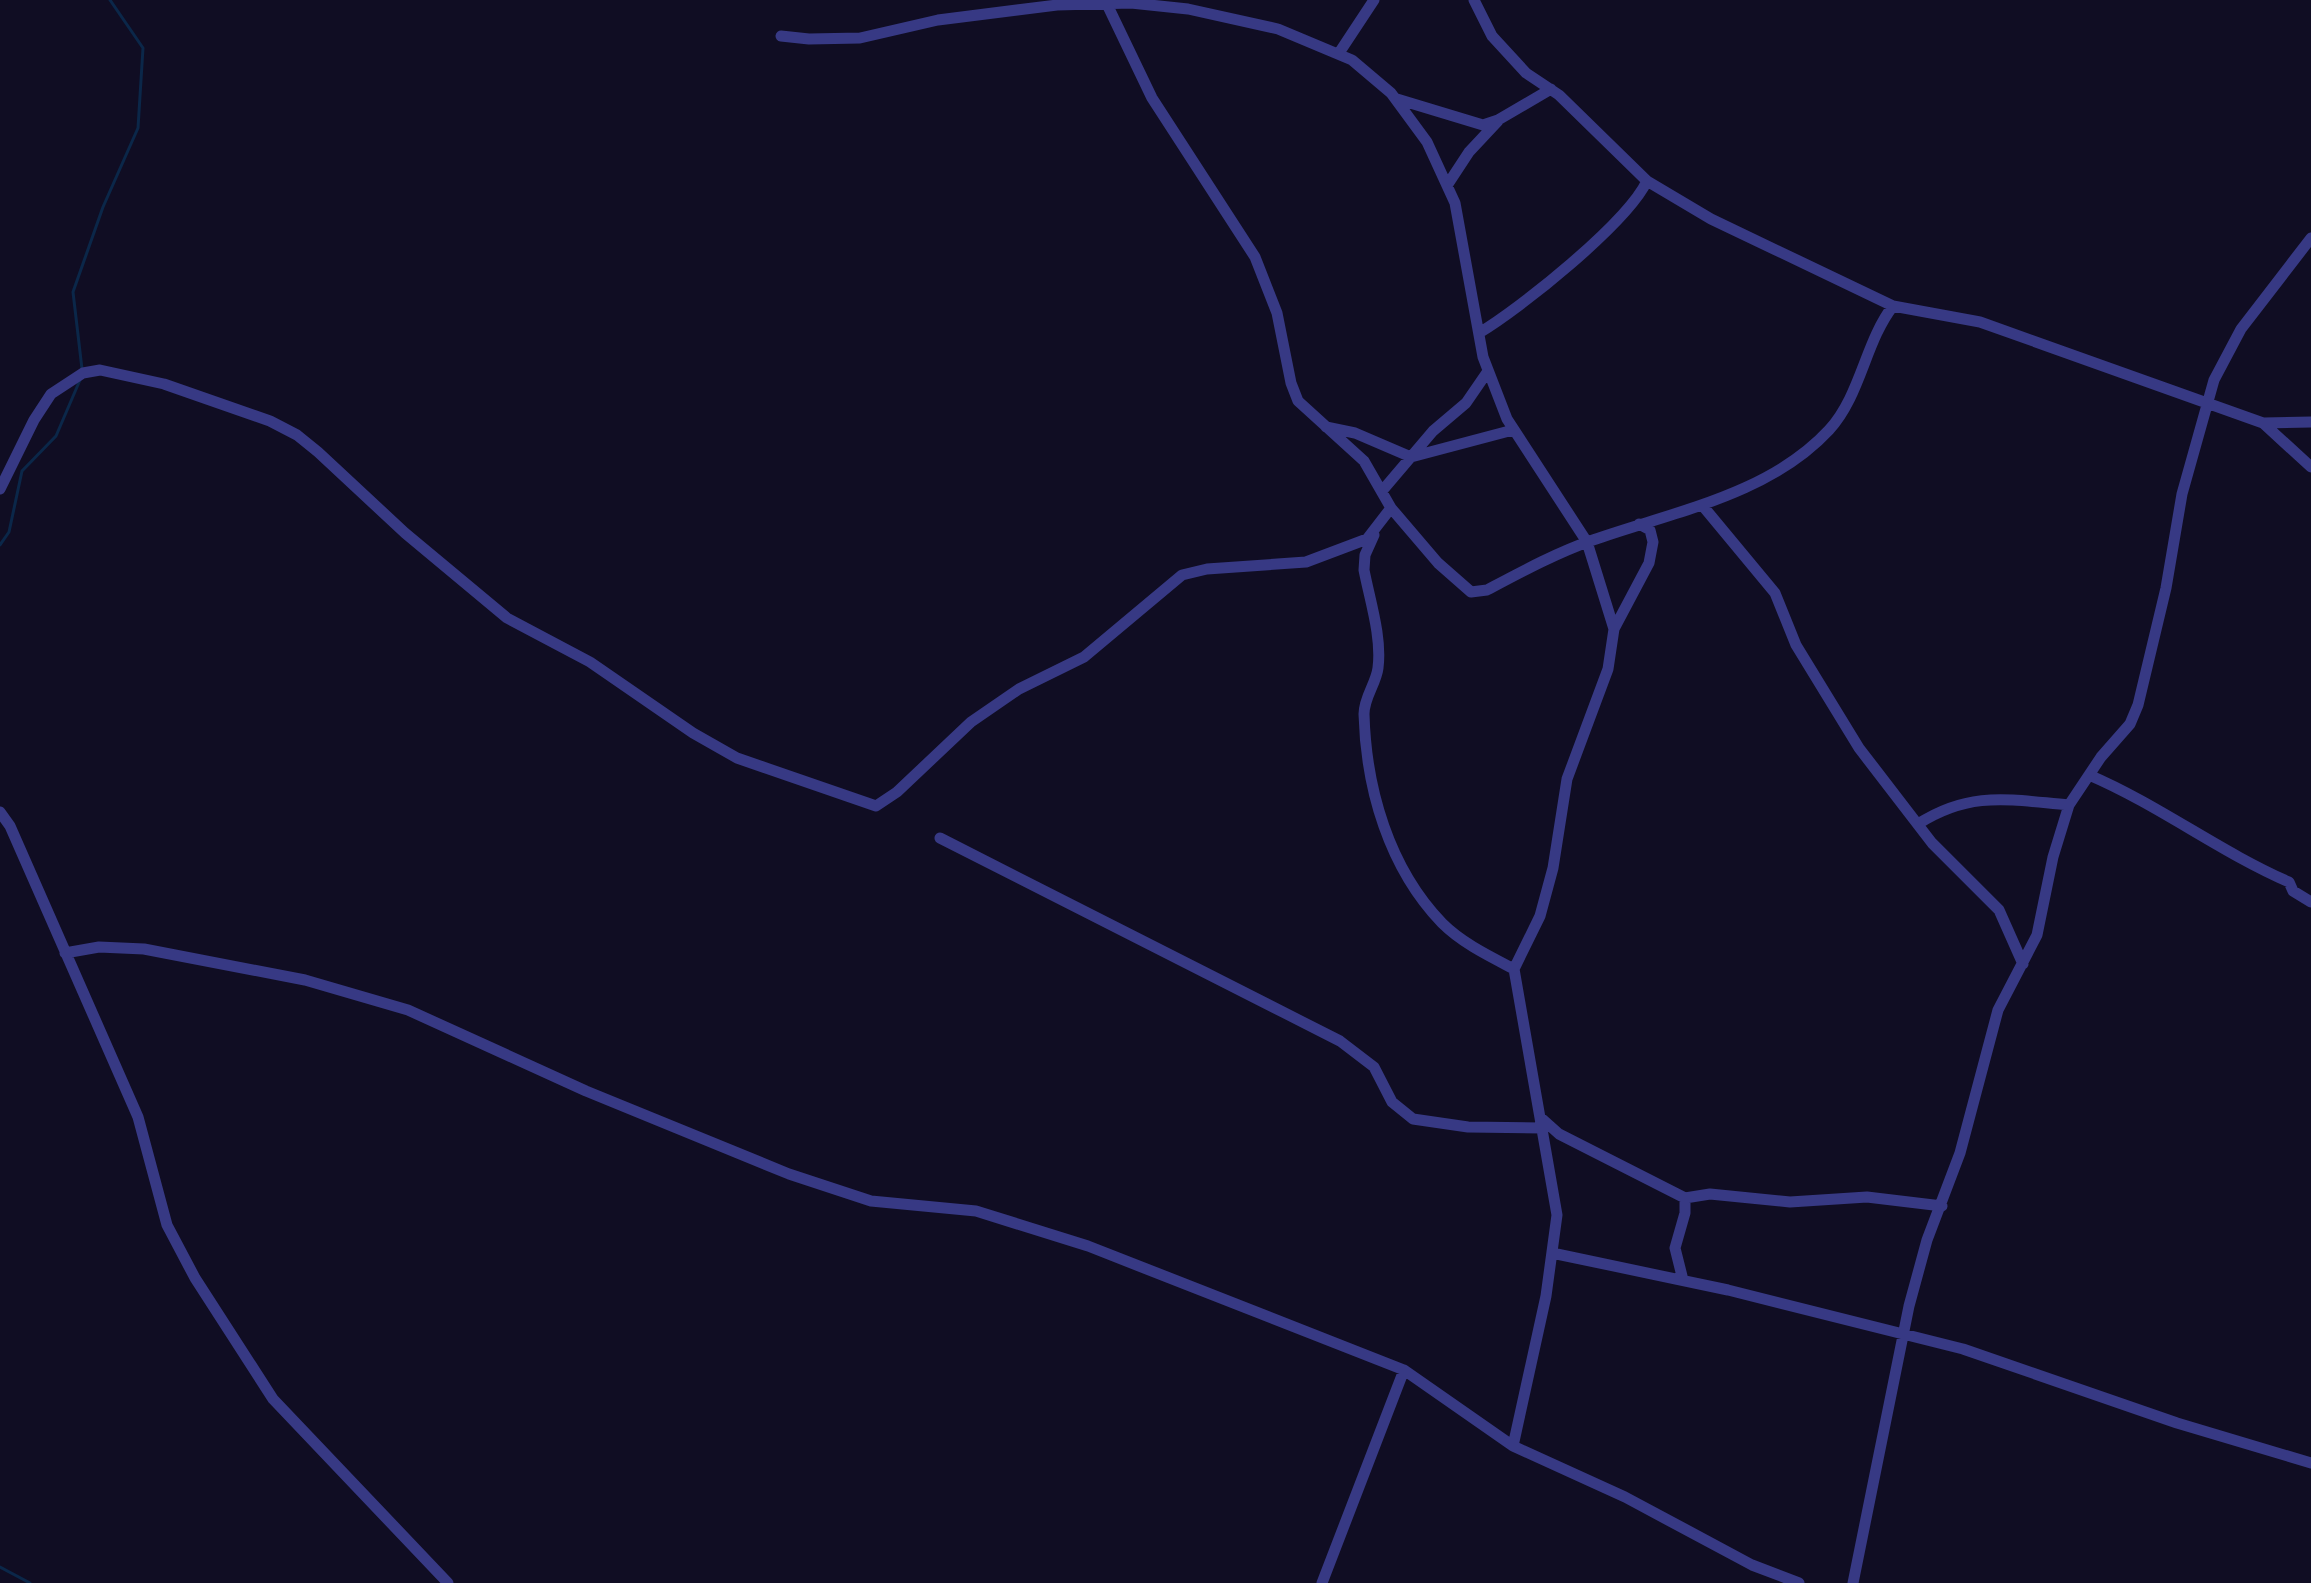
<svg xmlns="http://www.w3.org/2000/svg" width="2311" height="1583" viewBox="0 0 2311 1583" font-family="Roboto,sans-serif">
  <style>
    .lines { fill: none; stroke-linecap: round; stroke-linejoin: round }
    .stream { stroke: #0b2749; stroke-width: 3 }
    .minor { stroke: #373984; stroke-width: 11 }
  </style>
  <rect width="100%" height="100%" fill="#100d23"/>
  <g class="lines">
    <path class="stream" d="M82,369L73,292L103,207L138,128L143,48L110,0
      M0,545L9,532L22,471L56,436L80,380
      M0,1567L30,1583"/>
    <path class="minor" d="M1105,0L1152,98L1255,257L1277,313L1291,383L1298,401L1364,461L1391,508L1438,563L1471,592L1487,590C1521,572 1556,553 1593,540C1672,512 1769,495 1829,430C1861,395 1865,342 1893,306
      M1474,0L1492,36L1526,73L1559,95L1647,181L1711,219L1893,306L1980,322L2263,423L2311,422
      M781,36L809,39L860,38L938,20L1057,5L1131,3L1188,9L1278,29L1352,60L1391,93L1427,142L1455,203L1483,357L1507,419L1587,542L1614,629L1608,669L1567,779L1553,868L1540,916L1514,969L1557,1215L1546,1296L1513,1446
      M1339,53L1374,0
      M1397,99L1483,125L1498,120L1551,89
      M1448,184L1469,152L1498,121
      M1479,333C1521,308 1627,223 1647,181
      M2263,423L2311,467
      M1326,427L1355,433L1411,457L1513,430
      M0,489L34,420L51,394L83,373L100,370L164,384L270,421L297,435L318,452L405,533L507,618L590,662L693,733L737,758L876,806L897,792L971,722L1019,689L1084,657L1182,575L1207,569L1306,562L1367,539L1391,508
      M1382,491L1433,431L1466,403L1488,371
      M1702,505L1775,593L1796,645L1859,748L1932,843L1999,910L2023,964
      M1374,535L1365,555L1364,570C1370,601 1382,637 1378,668C1376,684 1364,697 1364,714C1366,789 1389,868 1442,923C1462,943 1489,956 1514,969
      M1614,629L1649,563L1653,542L1650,530L1639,524
      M2089,775C2159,805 2220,852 2289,882L2293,891L2311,902
      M0,812L10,826L138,1117L167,1225L195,1278L273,1399L448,1583
      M1918,824C1971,790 2010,800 2069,805
      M940,838L1340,1041L1374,1067L1392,1102L1413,1119L1468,1127L1542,1128
      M65,953L99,947L144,949L305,980L408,1010L586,1091L789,1174L871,1201L976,1211L1088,1246L1404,1370L1513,1446L1625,1497L1752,1565L1799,1583
      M1540,1117L1559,1134L1685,1198V1213L1675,1248L1683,1280
      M1685,1198L1710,1194L1790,1202L1867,1197L1942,1206
      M1552,1253L1728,1290L1963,1349L2177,1423L2311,1463
      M1322,1583L1404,1370
      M1853,1583L1909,1306L1927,1240L1960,1153L1998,1010L2037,935L2053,857L2069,805L2101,757L2130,724L2138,705L2166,588L2182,494L2214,380L2241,329L2311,238"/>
  </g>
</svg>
